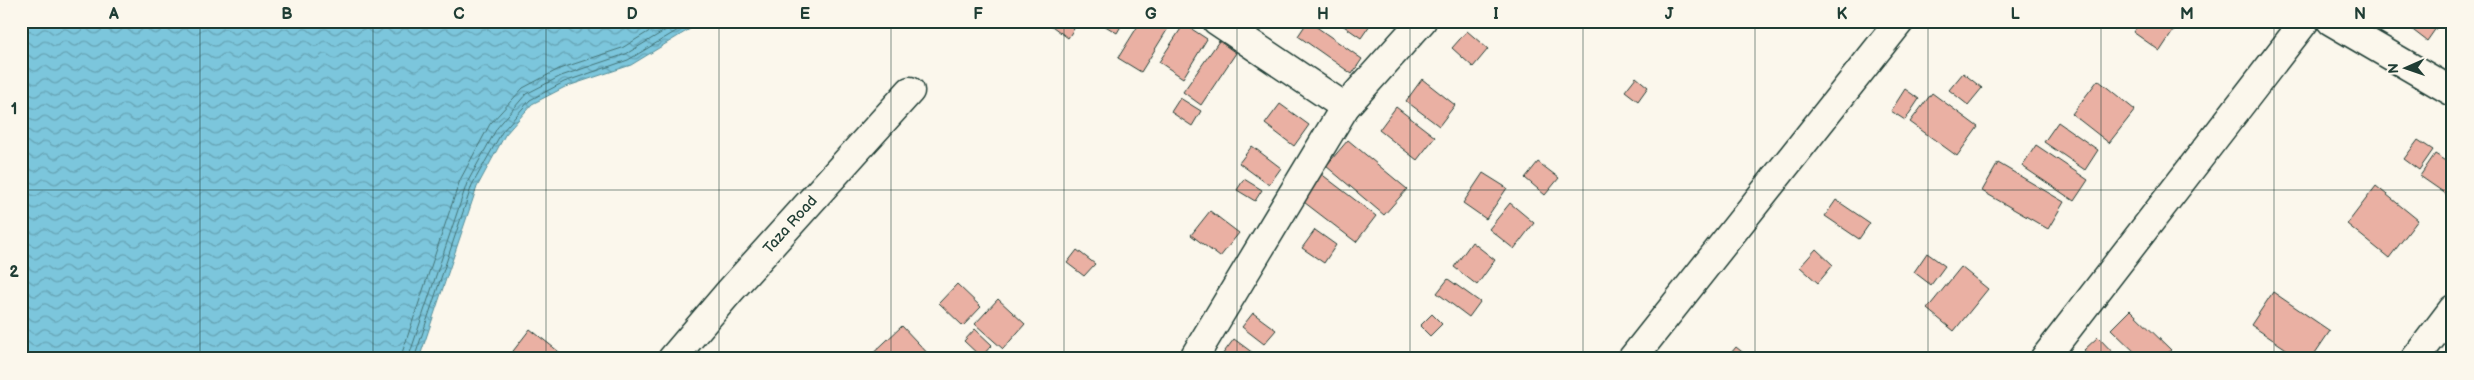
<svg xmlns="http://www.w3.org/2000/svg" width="2474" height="380" viewBox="0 0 2474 380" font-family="'Balsamiq Sans',sans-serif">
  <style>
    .water { fill: url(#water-waves); stroke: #578f99 }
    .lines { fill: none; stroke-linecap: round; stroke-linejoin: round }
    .shore { stroke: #447477; stroke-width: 1 }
    .building { fill: #eab0a3; stroke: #1f3d34 }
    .minor-casing { stroke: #1f3d34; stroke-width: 31 }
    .minor { stroke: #fbf7ec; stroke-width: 28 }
    .grid { fill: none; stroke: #1f3d34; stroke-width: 1; stroke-opacity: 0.55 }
    .labels { text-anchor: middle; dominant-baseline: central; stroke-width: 5; stroke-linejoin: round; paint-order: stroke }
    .street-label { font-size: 15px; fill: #1f3d34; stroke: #fbf7ec }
    .neatline { fill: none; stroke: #1f3d34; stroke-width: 2 }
    .grid-label { font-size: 16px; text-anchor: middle; font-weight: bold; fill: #1f3d34 }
  </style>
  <defs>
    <pattern id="water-waves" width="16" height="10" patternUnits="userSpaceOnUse" patternTransform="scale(1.25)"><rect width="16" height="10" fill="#7cc6dc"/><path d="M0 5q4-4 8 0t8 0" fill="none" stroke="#65a2b3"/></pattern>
  </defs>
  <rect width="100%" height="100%" fill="#fbf7ec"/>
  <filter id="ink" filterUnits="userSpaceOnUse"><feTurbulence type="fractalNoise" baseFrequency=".02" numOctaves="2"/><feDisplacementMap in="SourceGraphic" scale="10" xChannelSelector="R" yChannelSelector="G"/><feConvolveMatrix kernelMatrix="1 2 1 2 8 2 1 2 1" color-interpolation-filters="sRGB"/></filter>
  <g filter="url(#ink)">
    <path class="water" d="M21,21H703L631,65L565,87L532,104L505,135L477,187L419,359H21Z"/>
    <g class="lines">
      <path class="shore" d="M400,359L460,180L490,124L523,88L559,69L622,48L666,21
        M408,359L467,183L497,128L526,94L561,76L626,54L681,21
        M414,359L472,185L502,132L530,100L564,82L628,60L693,21"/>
    </g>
    <path class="building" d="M1045,21H1079L1068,38Z
      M1097,21H1124L1117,33Z
      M1141,21L1172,22L1141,72L1118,58Z
      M1308,21L1362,59L1352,74L1298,36Z
      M1364,21L1370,25L1361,38L1338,22Z
      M2141,21H2180L2160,51L2133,32Z
      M2401,21H2441L2427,41Z
      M1184,24L1207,39L1183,78L1159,62Z
      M1467,31L1488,49L1473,67L1452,48Z
      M1219,41L1236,53L1201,105L1183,92Z
      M1963,73L1982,88L1968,105L1949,90Z
      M1636,77L1648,87L1638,101L1625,91Z
      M1422,79L1455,105L1439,126L1406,101Z
      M2098,80L2135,110L2109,143L2072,114Z
      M1905,89L1919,99L1905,120L1891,111Z
      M1932,93L1978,127L1957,156L1910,122Z
      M1180,98L1201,111L1192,126L1171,112Z
      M1280,104L1309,125L1294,146L1265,124Z
      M1396,107L1435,137L1417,160L1379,130Z
      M2058,122L2098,150L2085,170L2044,142Z
      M1348,140L1407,189L1384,215L1326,166Z
      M2418,140L2433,150L2419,170L2404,159Z
      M2036,145L2088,180L2074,201L2022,166Z
      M1252,146L1281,168L1269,185L1239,163Z
      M2435,154L2453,165V183L2446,194L2420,176Z
      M1538,162L1559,178L1545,195L1525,178Z
      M1998,163L2064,202L2048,229L1982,191Z
      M1320,173L1376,216L1356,242L1300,199Z
      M1483,173L1507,188L1486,219L1463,203Z
      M1244,179L1262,190L1255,201L1237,190Z
      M2376,186L2418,220L2389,258L2347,224Z
      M1836,200L1870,223L1859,239L1825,216Z
      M1510,203L1534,223L1514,249L1489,229Z
      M1210,211L1239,233L1220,257L1191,235Z
      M1315,230L1336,245L1324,263L1302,248Z
      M1472,242L1495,260L1477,285L1454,267Z
      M1816,249L1833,265L1818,283L1800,267Z
      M1077,250L1095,264L1084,276L1067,263Z
      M1927,253L1945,266L1931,285L1914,272Z
      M1961,267L1988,289L1954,331L1927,309Z
      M1448,279L1480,302L1469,317L1437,293Z
      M957,284L981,307L963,326L939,303Z
      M2273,292L2330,331L2311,359H2301L2251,325Z
      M998,299L1025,324L1003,349L975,324Z
      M2130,310L2171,350L2162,359H2142L2111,329Z
      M1253,313L1276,330L1264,344L1242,327Z
      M1432,314L1442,324L1430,336L1420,326Z
      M902,326L933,359H867Z
      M530,329L568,359H507Z
      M975,329L992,345L981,357L964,341Z
      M2098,337L2119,359H2092L2084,350Z
      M1234,339L1261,359H1219Z
      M1736,347L1751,359H1726Z"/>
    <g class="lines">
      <defs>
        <g id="minor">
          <path d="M1217,21L1345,107"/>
          <path d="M2331,21L2453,92"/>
          <path id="s1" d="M672,359L730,291L910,91"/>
          <path d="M1193,359L1345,107L1422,21"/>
          <path d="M1632,359L1900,21"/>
          <path d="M2044,359L2305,21"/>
          <path d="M2415,359L2453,309"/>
        </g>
      </defs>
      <use href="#minor" class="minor-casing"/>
      <use href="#minor" class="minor"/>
    </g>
  </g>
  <path class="grid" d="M200,21V359M373,21V359M546,21V359M719,21V359M891,21V359M1064,21V359M1237,21V359M1410,21V359M1583,21V359M1755,21V359M1928,21V359M2101,21V359M2274,21V359M21,190H2453"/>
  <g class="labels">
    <g class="street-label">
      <text stroke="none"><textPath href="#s1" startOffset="179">Taza Road</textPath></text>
    </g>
  </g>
  <rect width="2474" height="380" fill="none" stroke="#fbf7ec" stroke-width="55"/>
  <g transform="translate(2406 68) rotate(268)" stroke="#fbf7ec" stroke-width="4" paint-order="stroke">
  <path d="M0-4L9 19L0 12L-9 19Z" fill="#1f3d34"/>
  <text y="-8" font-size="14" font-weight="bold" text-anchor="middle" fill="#1f3d34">N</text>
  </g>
  <rect x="28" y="28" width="2418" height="324" class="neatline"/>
  <g class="grid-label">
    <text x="114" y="19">A</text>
    <text x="287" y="19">B</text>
    <text x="459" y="19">C</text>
    <text x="632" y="19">D</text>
    <text x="805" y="19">E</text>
    <text x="978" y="19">F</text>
    <text x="1151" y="19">G</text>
    <text x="1323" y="19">H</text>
    <text x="1496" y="19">I</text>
    <text x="1669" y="19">J</text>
    <text x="1842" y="19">K</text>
    <text x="2015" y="19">L</text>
    <text x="2187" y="19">M</text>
    <text x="2360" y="19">N</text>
    <text x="14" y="114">1</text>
    <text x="14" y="277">2</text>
  </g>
</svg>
